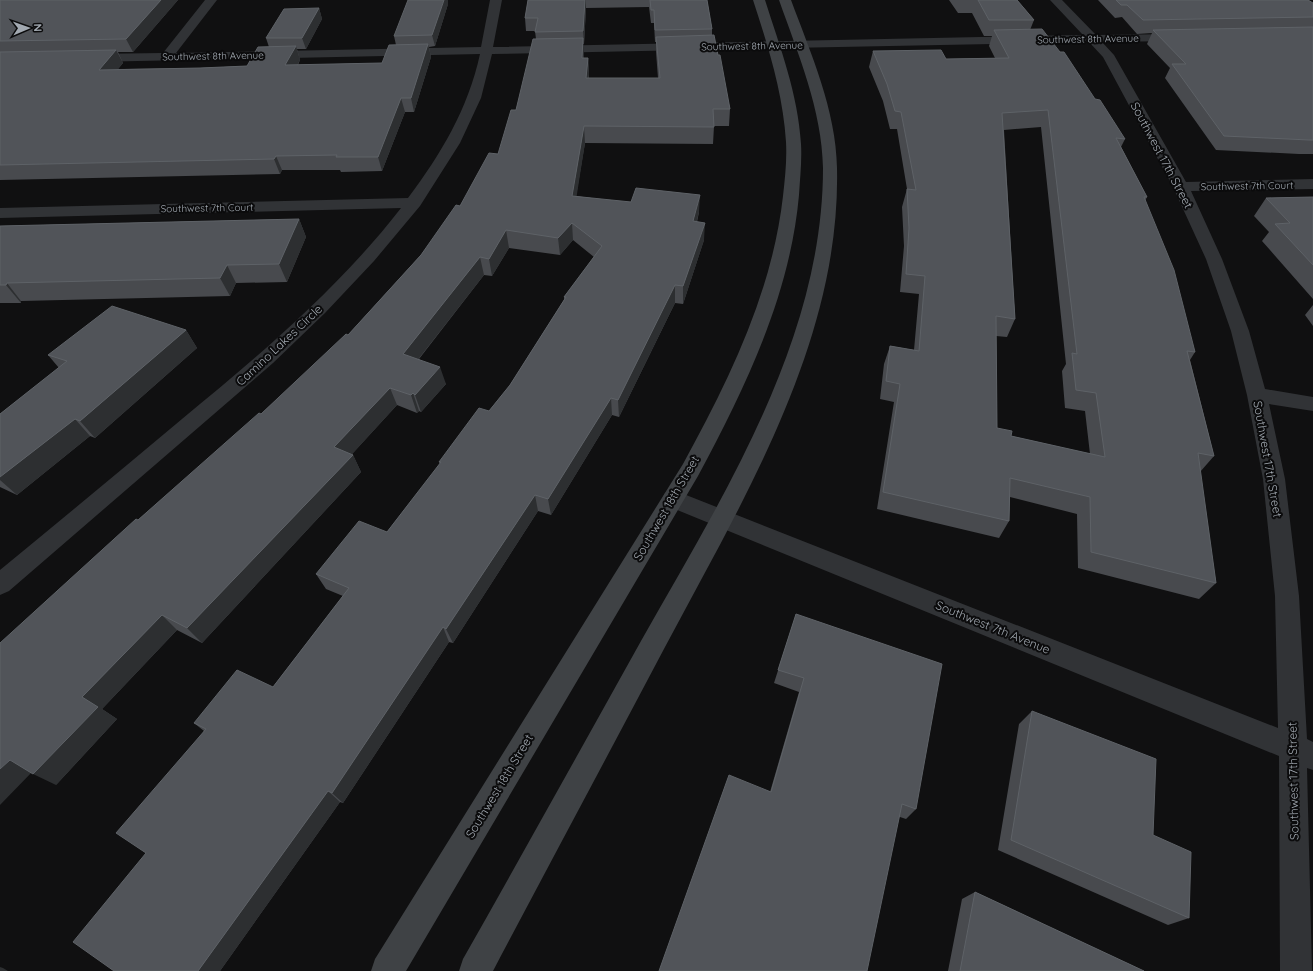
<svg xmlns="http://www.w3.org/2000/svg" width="1313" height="971" viewBox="0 0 1313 971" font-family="Quicksand,sans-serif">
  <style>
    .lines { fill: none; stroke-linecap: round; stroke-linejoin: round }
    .minor { fill: #313336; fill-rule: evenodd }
    .secondary { fill: #3f4245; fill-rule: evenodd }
    .wall { fill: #484a4e; fill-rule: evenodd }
    .shaded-wall { fill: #2d2f31 }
    .building { fill: #515459; stroke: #5e6267; fill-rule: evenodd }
    .labels { text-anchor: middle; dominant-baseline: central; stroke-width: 4; stroke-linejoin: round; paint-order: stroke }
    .far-street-label { font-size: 10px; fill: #a2a9b1; stroke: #0b0b0c }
    .street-label { font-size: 12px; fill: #a2a9b1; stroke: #0b0b0c }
  </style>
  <rect width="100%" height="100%" fill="#101011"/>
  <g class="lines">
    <path class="minor" d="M205,0H217L176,53L481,47L490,0H502L493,47L1083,35L1050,0H1062L1096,35L1183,34L1185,37L1183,40L1179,41L1102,42L1114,55L1186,182L1313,179V189L1191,191L1222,259L1249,331L1265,389L1313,397V411L1269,404L1285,479L1299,596L1307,739L1313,742V770L1307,768L1312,971H1280L1279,756L665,505L662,499L665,493L673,490L681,493L1278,728L1275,596L1263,479L1247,395L1231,331L1206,259L1173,187L1103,57L1089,42L492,54L481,98L460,143L420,206L374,261L325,313L273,363L9,591L0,595V570C61,520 121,470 182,419C260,355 339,288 401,208L0,218V208L408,198C441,154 468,109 480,54L91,62L87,61L85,58L87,55L91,54L163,53Z"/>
    <path class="secondary" d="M753,0H765C780,47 798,94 801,144C802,161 800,178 799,195C790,296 745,388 698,476L406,971H371L375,959L683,464C729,380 772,293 783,196C785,178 787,160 786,142C783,93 768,46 753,0Z
      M779,0H791C811,54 836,110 837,168C841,341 743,500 665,647C608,755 550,863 493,971H459L463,959C523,853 582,747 641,641C723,496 823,340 823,168C822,110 798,54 779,0Z"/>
  </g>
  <path class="wall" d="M0,0H178L133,52H118L123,63L118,69L200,68L247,66L269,47L266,38L319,8L322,19L306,49H297L300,60L298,65L382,63L396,45L394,36L448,4L435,46L429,47L431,57L414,112H405L382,171L341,172L340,170H282L280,174L0,180Z
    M528,0H707L712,29V36L718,55L730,109L729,126H714L713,144L585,143L576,196L699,212L697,222L704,240L683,304L675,303L619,417L612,415L551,515L538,511L453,643L449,642L343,803L340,802L220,971H114L146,853L204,731L194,723L273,687L343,596L326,589L316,574L387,532L440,464L439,462L489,411L510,385L564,300V297L594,257L573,240L560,255L509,248L492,276L484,275L419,359L446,384L421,412L419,411L417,413L397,405L352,454L353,455L361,472L202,643L177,630L102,709L117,719L56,785L138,520L261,414L348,335L421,255L460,206L498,154L516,110L536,39L535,31H526L525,18ZM649,7L651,23H654L655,42H656V52L658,78H589V74L588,58H584L583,44H584L586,8Z
    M949,0H1017L1034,20L1030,30L1095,99L1125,139L1121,147L1147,197L1145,201L1195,352L1190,360L1214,456L1200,472L1216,583L1199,599L1078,568L1077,514L1010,497L1009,521L999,538L877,509L894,402L880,399L884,364L890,346L914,350L919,294L900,292L904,246L902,207L907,189L897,129H890L883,101L869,67L873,51L946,59L995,58L989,46L992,36H984L972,13H958ZM1041,127L1066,364L1062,371L1065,408L1085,411L1090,454L1011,436L997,428L996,336L1007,337L1015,319L1004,130Z
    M1098,0H1308L1313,3V154H1299L1216,150L1165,78L1170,68L1147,44L1152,33L1137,34L1122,17L1115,18Z
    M1313,197V299L1262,241L1269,232L1254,216L1266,198Z
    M299,219L306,237L287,282L236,283L230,296L21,301V303H0V226Z
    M1313,305V326L1305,315Z
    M186,330L197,348L95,438L90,436L17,495L0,487V414L59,368L48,355Z
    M796,614L916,809L906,819L900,817L770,792L799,692L774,683Z
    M1032,711L1153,835L1189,918L1168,925L998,850L1019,724Z
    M975,892L1144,971H948L962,899Z"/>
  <path class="shaded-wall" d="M161,0H178L133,52L126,39Z
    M444,0H448V4L435,46L432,35Z
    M585,0H586V8L584,44L583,31Z
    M319,8L322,19L306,49L302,38Z
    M583,38L584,54L583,74L582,58Z
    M428,44L431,57L414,112L411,98Z
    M296,46L300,60L290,78L285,65Z
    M116,50L123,63L106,83L99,70Z
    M588,58L589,74L587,94L586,78Z
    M401,98L405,112L382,171L378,157Z
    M584,126L585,143L574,213L572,196Z
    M276,156L282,170L280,174L274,159Z
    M700,195L699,212L692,239L693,221Z
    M299,219L306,237L287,282L279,264Z
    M572,223L573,240L560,255L558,238Z
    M705,223L704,240L683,304V286Z
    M506,230L509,248L492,276L489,259Z
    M480,257L484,275L409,371L403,354Z
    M227,265L236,283L230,296L220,278Z
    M7,283L21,301V303L6,285Z
    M675,285V303L619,417L618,400Z
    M186,330L197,348L95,438L80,421Z
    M440,367L446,384L421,412L415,395Z
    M390,388L397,405L343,464L334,447Z
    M413,393L419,411L417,413L411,395Z
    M611,398L612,415L551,515L548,499Z
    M75,419L90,436L17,495L0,480V477Z
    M353,455L361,472L202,643L187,628Z
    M535,495L538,511L453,643L446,629Z
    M162,615L177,630L102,709L117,719L56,785L33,774L82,697Z
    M443,627L449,642L343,803L332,793Z
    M10,760L33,771L0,805V769Z
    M328,791L340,802L220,971H198Z
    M0,967L3,968L8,971H0Z"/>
  <path class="building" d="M0,0H161L126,39L0,41Z
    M408,0H444L432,35L394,36Z
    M528,0H585L583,31L535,32L538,18H525Z
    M650,0H707L712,29L655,30L654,10H651Z
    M978,0H1017L1034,20H989Z
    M1116,0H1308L1313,3V17L1143,20L1127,5H1121Z
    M319,8L302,38H266L284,9Z
    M1313,27V140H1309L1224,136L1172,64H1186L1153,30Z
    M1042,29L1060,52H1064L1095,99L1100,100L1125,139L1116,138L1147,197H1144L1174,270L1195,352L1187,351L1214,456L1198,453L1216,583L1091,552L1090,497L1010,478L1009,521L883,492L900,384L886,381L890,346L919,351L925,276L906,274L909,228L907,189L916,190L901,112L895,111L887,84L873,51L941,50L946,59L1009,58L994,30ZM1048,110L1077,354L1072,353L1076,390L1096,393L1105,457L1011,436L1012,431L997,428L996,316L1015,319L1002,113Z
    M714,35L718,55H720L730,109H713L714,127L584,126L572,196L631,202L636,188L700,195L693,221L705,223L683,286L675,285L618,400L611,398L548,499L535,495L446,629L443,627L332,793L328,791L198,971H114L73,942L146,853L116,833L206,729L194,723L237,670L273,687L349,588L316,574L359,521L387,532L441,462H439L479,408L489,411L510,385L566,297H564L602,246L572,223L558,238L506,230L489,259L480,257L403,354L440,367L415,395L413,393L411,395L390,388L334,447L353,455L187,628L162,615L82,697L98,707L33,774L10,760L0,769V643L136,519L138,520L259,413L261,414L346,334L348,335L421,255L456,205L460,206L489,153L498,154L511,110H516L533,39L583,38L582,58H588L586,78H660L656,37Z
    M428,44L411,98H401L378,157H336L337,155L276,156L274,159L0,165V52L116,50L99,70L200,68L247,66L258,47L296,46L285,65L382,63L389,45Z
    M1313,197V265L1275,224L1290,223L1266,198Z
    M299,219L279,264L227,265L220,278L7,283L6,285H0V226Z
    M112,306L186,330L80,421L75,419L0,477V414L67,361L48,355Z
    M796,614L942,664L916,809L902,804L867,971H659L729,775L771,792L804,678L778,670Z
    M1032,711L1156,759L1153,835L1191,852L1189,918L1011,840Z
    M975,892L1144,971H960Z"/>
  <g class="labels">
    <g class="far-street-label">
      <text transform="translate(1088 39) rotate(-1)">Southwest 8th Avenue</text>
      <text transform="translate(752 46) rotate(-1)">Southwest 8th Avenue</text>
      <text transform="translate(213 56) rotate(-1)">Southwest 8th Avenue</text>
      <text transform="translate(1247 186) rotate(-1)">Southwest 7th Court</text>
      <text transform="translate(207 208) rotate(-1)">Southwest 7th Court</text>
    </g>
    <g class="street-label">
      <text transform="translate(1162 155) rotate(62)">Southwest 17th Street</text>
      <text transform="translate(279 345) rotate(-43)">Camino Lakes Circle</text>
      <text transform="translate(1268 459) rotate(80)">Southwest 17th Street</text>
      <text transform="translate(666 508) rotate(-60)">Southwest 18th Street</text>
      <text transform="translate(993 627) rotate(22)">Southwest 7th Avenue</text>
      <text transform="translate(1293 781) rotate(-91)">Southwest 17th Street</text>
      <text transform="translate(499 786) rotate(-59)">Southwest 18th Street</text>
    </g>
  </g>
  <g transform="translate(28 28) rotate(88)" stroke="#0b0b0c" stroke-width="3" paint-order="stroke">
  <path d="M0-3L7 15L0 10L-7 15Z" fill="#a2a9b1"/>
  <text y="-6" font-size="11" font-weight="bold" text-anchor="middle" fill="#a2a9b1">N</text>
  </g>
</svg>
